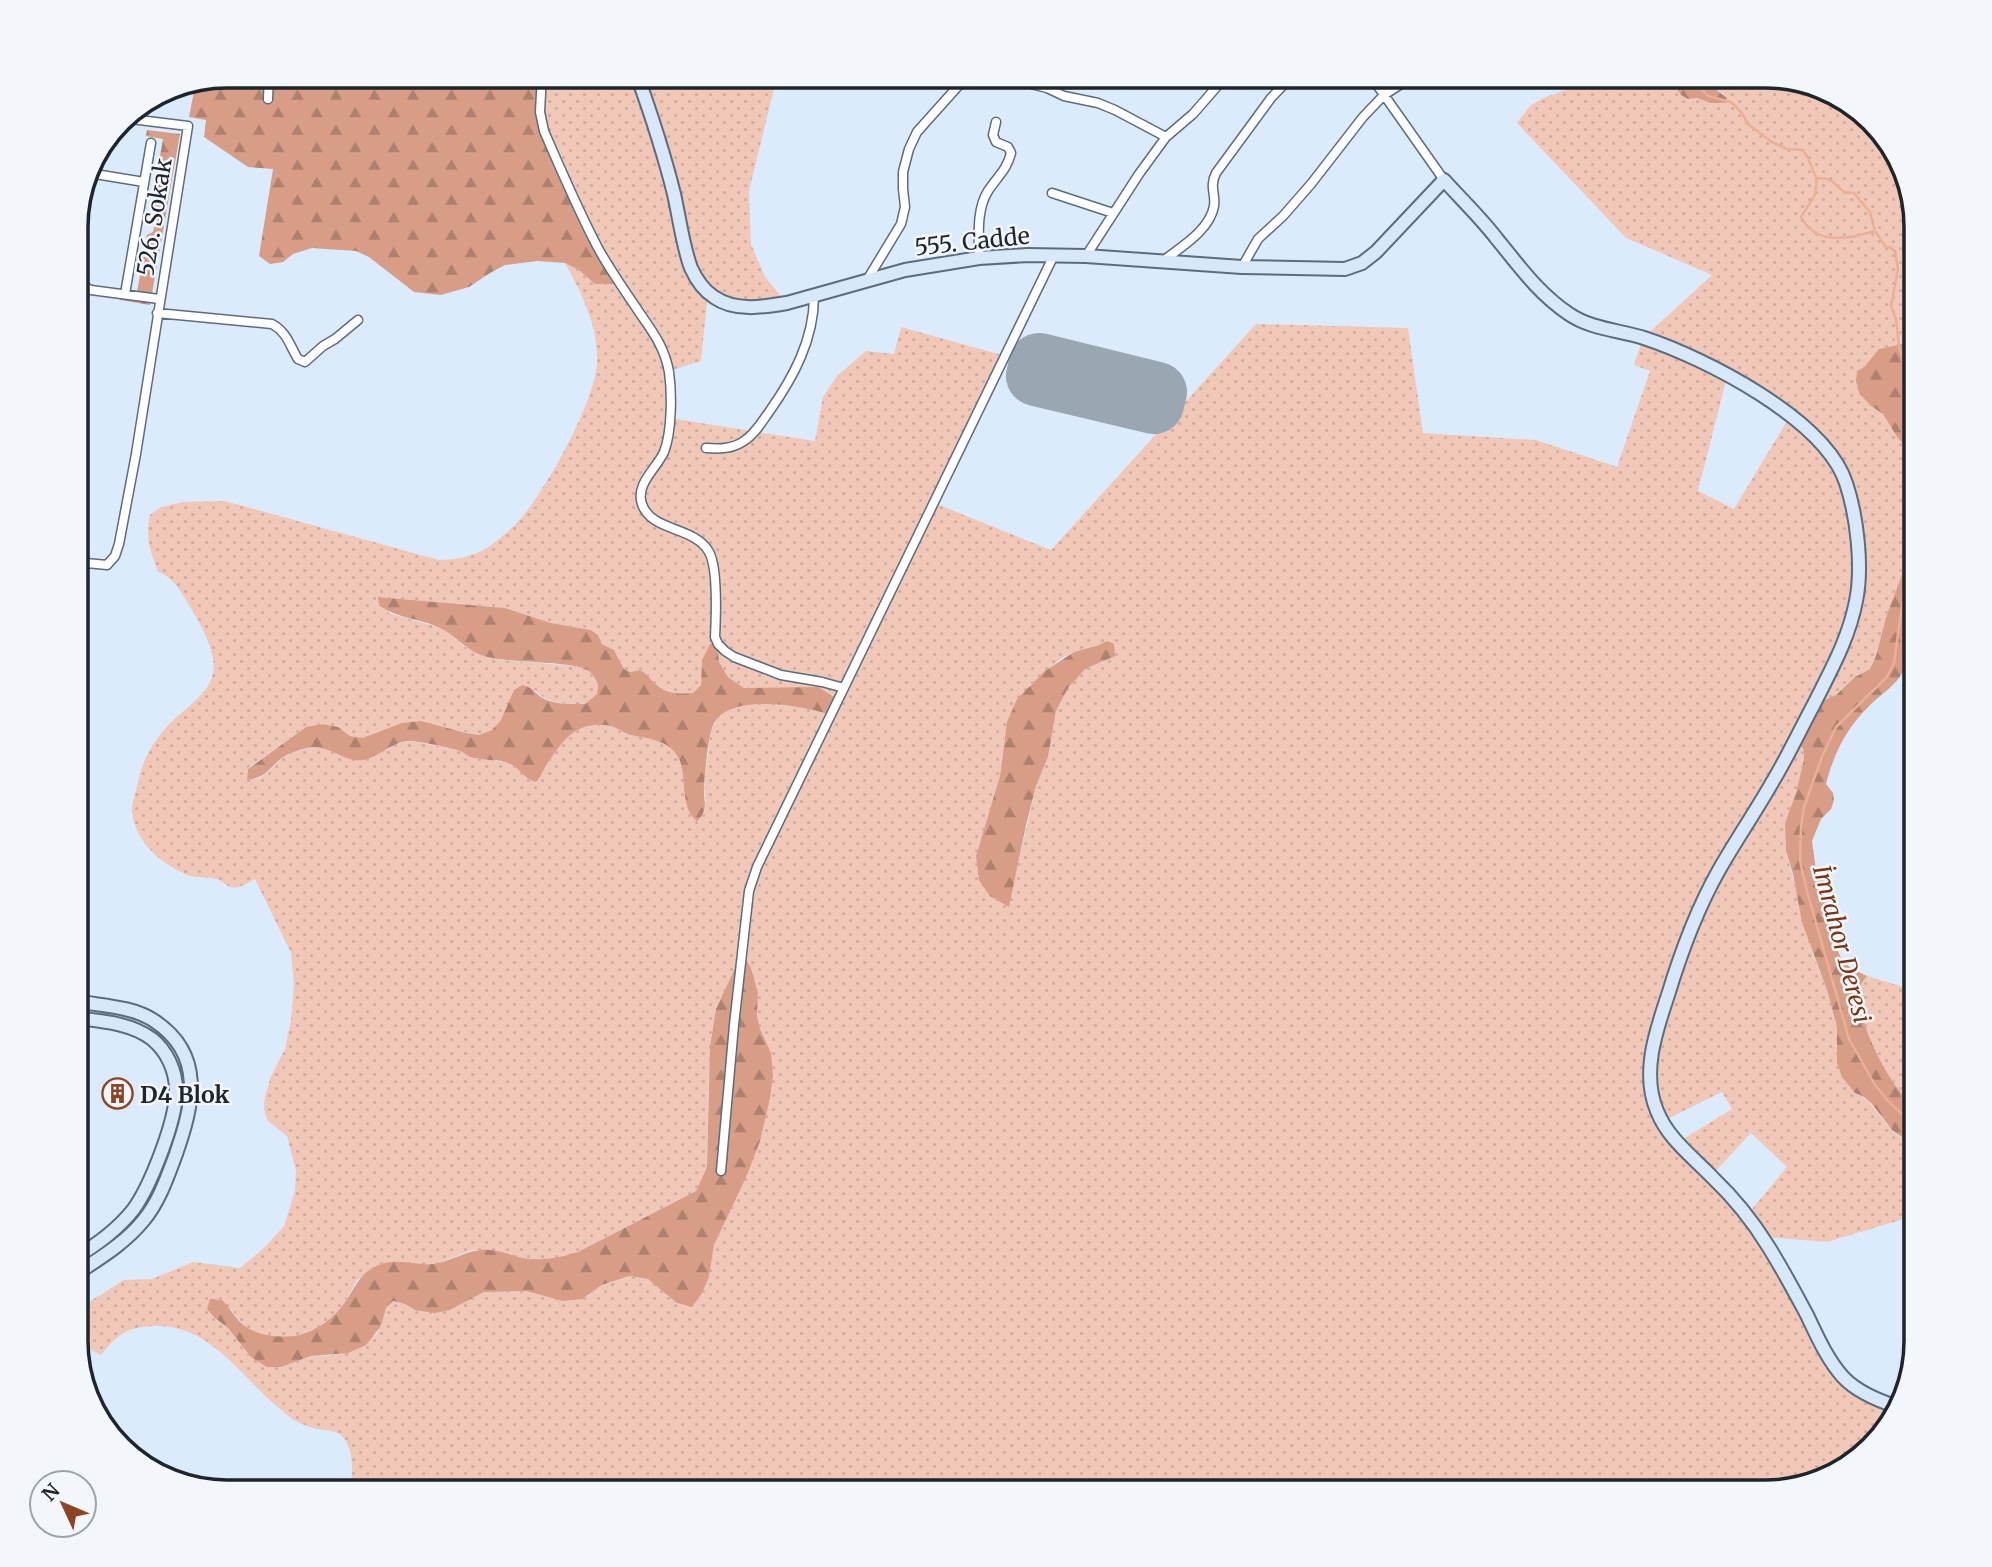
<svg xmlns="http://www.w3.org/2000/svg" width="1992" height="1567" viewBox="0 0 1992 1567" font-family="Merriweather,serif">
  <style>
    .grass { fill: url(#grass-dots); fill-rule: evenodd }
    .forest { fill: url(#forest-firs) }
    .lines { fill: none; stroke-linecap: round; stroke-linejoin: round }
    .stream { stroke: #eaaf98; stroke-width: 2.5 }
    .runway { stroke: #9aa6b2; stroke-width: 60 }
    .street-casing { stroke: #5b6c7d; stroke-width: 11 }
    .secondary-casing { stroke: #5b6c7d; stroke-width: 16 }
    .street { stroke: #fff; stroke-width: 8 }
    .secondary { stroke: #d8e8f8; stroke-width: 12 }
    .labels { text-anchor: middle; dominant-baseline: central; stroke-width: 5; stroke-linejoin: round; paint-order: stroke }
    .street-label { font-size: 23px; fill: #1e252c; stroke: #f3f7fb }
    .poi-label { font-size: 23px; font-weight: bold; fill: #1e252c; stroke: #f3f7fb; text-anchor: start }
    .water-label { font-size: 24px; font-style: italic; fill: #7b3515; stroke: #f3f7fb }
    .rim { fill: none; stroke: #1e252c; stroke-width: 3.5 }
  </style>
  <defs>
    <pattern id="grass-dots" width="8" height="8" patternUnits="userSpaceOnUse" patternTransform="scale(1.75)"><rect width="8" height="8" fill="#f1c8b8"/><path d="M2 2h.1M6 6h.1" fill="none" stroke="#ceac9e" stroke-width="1.8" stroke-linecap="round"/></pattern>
    <pattern id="forest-firs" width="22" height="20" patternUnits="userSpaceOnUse" patternTransform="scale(1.75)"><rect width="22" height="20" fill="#d79d86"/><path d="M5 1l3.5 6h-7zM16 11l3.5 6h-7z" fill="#ae806e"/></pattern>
  </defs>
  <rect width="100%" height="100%" fill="#dcebfb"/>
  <path class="grass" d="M542,75H779L774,89L749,191L751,244L765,277L787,303L768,306L712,297L707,302L701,361L669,371V418L815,441L823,397L837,376L866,351L894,354L901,327L1005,356L934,503L1051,550L1256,324L1408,328L1423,433L1536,440L1617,467L1650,371L1634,365L1643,338L1712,275L1626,238L1517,123L1530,106L1541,99L1576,86L1592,75L1622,77L1624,75H1667L1677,89L1688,99L1697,98L1710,103H1724V94C1714,89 1711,81 1701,75H1766L1814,83L1865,113L1901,160L1917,227V336L1906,343L1879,349L1864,367L1857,371L1871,406L1883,414L1897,437L1917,459V535L1886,617L1876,656L1870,669L1855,677L1836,695L1813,705L1804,750V759L1796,793L1785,823L1786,851L1814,957L1828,993L1837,1027L1838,1042L1855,1093C1872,1100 1878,1115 1890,1128C1897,1136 1908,1142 1917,1148V1215L1827,1242L1764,1237L1842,1376L1898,1407L1879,1440L1832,1476L1765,1492H350C352,1474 355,1456 345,1440C338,1429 327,1431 317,1429C309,1427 299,1423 292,1419C286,1415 281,1409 275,1405C238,1373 209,1324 154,1326C127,1327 118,1334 101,1355L93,1351L76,1334V1316L86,1304L124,1280L152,1279L193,1262L240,1268L264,1248L284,1226L295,1191L296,1171L287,1136L267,1120L264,1109L265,1097L271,1076L285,1049L291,1020L294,984L291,953L255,879C247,883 238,890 230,887C225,885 222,880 216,879C206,876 195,879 185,874C160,863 135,841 132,812C131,806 134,798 136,791C141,765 147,751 164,730C179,711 206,699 213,674C218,657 202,626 192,610C183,596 175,577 158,572C150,550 145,538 150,515L161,507L183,502L225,501L439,560C457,560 475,556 490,546C498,540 507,532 515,525C543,496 594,404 597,364C599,327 582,294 565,263L579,270L595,284L544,131ZM1727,377L1790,416L1734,509L1698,491ZM378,597L505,608L551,623L591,630L598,635L602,644L614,650L624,669L629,672L640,670C648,674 651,681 658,686C667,694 681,694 693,693L701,685L702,660L718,648L719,662L728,677L744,688L764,689L831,715C804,706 731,691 714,724C710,732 709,746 708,755C705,772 703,787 706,803C699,793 691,783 684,772C681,766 680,758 675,753C664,739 647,738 631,735C624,733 618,728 611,726C576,717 552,751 539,779L519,770L509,763L486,759H477L453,748L408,741L397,744L374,756L350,759L321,747L309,748L291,753L281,759L268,772L260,778L247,780L248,768L306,727L323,724L338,727L350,736L362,738L382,730H454L479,735L492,730L535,690C548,705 567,704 585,704L597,694L598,684L589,670L576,666L502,660L465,647L449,633L438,627L389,613ZM1107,641L1103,662L1085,669L1078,676L1068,688L1056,711L1048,757L1036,786L1008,907L976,856L1000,776L1005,734L1029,686L1062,658L1074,652L1099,645ZM742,953L758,993L757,1016L760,1029L771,1053L726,1219L714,1245L709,1277L702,1293L662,1289L648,1279L629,1276L602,1285L582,1299L544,1296L526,1291L484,1292L450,1310H415L405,1304L393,1301L386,1308L381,1326L376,1335L334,1355L311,1356L281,1367L251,1357L228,1328L215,1318L231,1309C237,1318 244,1327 254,1332C280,1344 314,1335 334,1315C345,1305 350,1292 358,1279L404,1263L419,1265L438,1263L472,1250H491L518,1257L544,1260L561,1258L578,1252L696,1191L707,1167L709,1075L716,1009ZM1722,1092L1732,1109L1678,1142L1663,1121ZM1751,1133L1787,1167L1747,1215L1711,1176Z
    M1867,976L1917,991V1106C1913,1103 1907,1100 1904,1096C1885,1076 1852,1012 1861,985C1861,984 1866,977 1867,976Z"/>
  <path class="forest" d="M227,75H542L544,131L619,284H595L579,270L565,263L537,261L505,265L490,273L469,287L441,295L414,292L369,257L356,251L312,248L293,254L283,262L270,264L259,256L273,169L248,167L204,137L206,120L189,117L196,81Z
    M1667,75H1701L1711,81L1718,91L1727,98L1724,103H1710L1697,98L1688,99L1681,95Z
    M147,130L180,134L150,305L120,300L121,298H136L147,235L153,232L158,208L151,206L163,139L146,136Z
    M1917,336V459L1897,437L1883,414L1871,406L1860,394L1856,381L1857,371L1864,367L1879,349L1906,343Z
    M1917,535C1917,572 1922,642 1903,672C1895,686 1880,695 1869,706C1846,729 1834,753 1826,784L1833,793L1834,800L1831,809L1821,819L1812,841L1816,870L1820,877L1832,885C1834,895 1832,903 1831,913C1831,925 1836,951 1843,961C1849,968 1859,972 1867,976C1866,977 1861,984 1861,985C1852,1012 1885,1076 1904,1096C1907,1100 1913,1103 1917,1106V1148L1892,1130L1872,1104L1864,1097L1855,1093L1842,1077L1837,1063V1027L1828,993L1802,922L1793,874L1786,851L1785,823L1796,793L1804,759V750L1796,739L1813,705L1836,695L1855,677L1870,669L1876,656L1886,617Z
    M378,597L505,608L551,623L591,630L598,635L602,644L614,650L624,669L630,672L640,670C648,674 651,681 658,686C667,694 681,694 693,693L701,685L702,660L710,644H714L718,648L719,662L728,677L744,688L818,687L839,700L831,715C804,706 732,692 714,723C708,735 705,772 704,787C703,801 709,810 697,821C680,808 687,780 680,761C671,740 650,739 631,735C626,734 621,730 616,728C606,723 589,724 580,729C566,735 555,752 547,764C543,770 541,777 536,782C524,779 521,769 510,764C499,758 486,761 474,758C468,757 465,753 460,751C454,748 414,740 407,741C391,743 379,757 363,760C343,763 329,743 307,748C298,750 289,753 282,758C268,769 267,777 247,780L248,769L306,727L323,724L338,727L350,736L362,738L402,723L421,721L466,733L479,735L492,730L501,720L514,690L522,685C532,687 534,692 541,697C553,705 571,704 585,704L597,694L598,684C596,680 592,673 589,671C575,660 505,664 481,655C465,649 455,635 440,628C420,618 397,619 379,605Z
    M1107,641L1114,644L1115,656L1085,669L1068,688L1056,711L1048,757L1036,786L1026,825L1009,907L990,896L979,880L976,856L1000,776L1007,722L1017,699L1045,671L1074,652L1099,645Z
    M742,953L751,968L758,993L757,1016L760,1029L771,1053L773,1075L770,1098L760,1141L747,1175L714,1245L709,1277L702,1293L692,1307L677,1303L648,1279L629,1276L602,1285L582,1299L563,1301L526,1291L484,1292L450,1310L435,1313L415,1310L405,1304L393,1301L386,1308L381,1326L366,1345L348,1353L311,1356L281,1367H267L251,1357L228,1328L215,1318L207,1309L210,1299L222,1300C228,1306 233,1314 239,1321C253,1335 273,1338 293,1336C312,1334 334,1319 345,1302C358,1284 360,1270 385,1263C403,1259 421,1267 438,1263C457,1259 470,1248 489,1250C498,1250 507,1254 515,1256C537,1262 556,1259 578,1252L696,1191L707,1167L710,1047L716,1009Z"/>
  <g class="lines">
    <path class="stream" d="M1688,75L1708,96L1731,102L1741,112L1748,124L1772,142L1787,149L1802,150C1811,158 1810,168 1817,178C1833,178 1833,183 1844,192L1854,193L1870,212L1875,231L1886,247L1891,248L1895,251L1898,269L1891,306L1896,319L1899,347L1913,390L1914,422L1917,430
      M1817,178L1815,195L1801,217C1816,246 1849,239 1875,231
      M1917,1128L1889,1102L1875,1085L1849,1039L1807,891L1800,861L1801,827L1804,807L1822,757L1836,727L1887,677L1894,663L1902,606L1911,579L1917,567"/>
    <path class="runway" d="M1039,363L1157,392L1154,404L1036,376Z"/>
    <defs>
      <path id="street" d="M542,75L540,112L544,131C561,170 578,210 598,248C609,268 622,287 635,306C650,329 664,344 669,372C672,393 672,432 664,452C657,468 635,484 642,504C651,532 695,526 709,552C718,568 716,617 715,637L718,644L725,651L734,657L781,675L822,682L844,688
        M996,75L1047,88L1064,96L1098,103L1115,110L1166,137
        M1370,75L1444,180
        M268,99L269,75
        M89,173L144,182
        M1052,193L1113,213
        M1086,256L1139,174L1166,137L1193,114L1227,75
        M979,258C979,237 976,210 988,191C997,177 1007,170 1011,153L1008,147L996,142L993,135L996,122
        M76,259L90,162
        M1163,261C1181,247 1210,230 1214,206C1216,194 1209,187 1216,173L1271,98L1293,75
        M1242,267L1258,239L1283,216L1311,184L1363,117L1384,95L1412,77L1418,75
        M76,278L83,286L91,290L159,299
        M867,280L901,224L905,207L903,189V172L909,149L917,132L968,75
        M125,294L151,143
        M157,313L272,324C287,332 290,346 298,359L305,362L323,346L335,339L358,320
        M706,448C720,449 732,449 744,441C755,434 761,423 769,412C793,378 814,340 814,296
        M76,562L107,565L115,556L119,544L136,454L188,126L123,118
        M76,585V586
        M721,1171L734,1025L749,891L757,867L1054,255"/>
      <path id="secondary" d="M637,75C651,114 664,154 674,194C679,216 683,247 691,268C696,279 703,290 714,297C735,312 764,307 787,303L905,270L979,258L1028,255L1086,256L1242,267L1345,269L1362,263L1376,252L1444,180C1462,200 1481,218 1497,239C1519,266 1539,294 1569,314C1591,329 1618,330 1644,338C1705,358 1825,419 1846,483C1857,516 1863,567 1856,601C1849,638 1831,670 1814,704C1800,730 1788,756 1773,781C1756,811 1736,840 1719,870C1697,909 1681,952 1668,995C1656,1031 1641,1073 1657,1111C1668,1139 1693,1157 1713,1178C1734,1198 1752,1220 1768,1246C1782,1268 1794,1291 1807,1315C1817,1336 1827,1359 1843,1377C1857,1392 1879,1401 1898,1407
        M76,1257C98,1244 117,1230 133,1210C150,1187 177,1119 176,1090C176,1071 167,1051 152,1039C131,1023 101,1021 76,1018
        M76,1274C100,1258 124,1244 143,1221C159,1202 167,1178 176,1154C193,1105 206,1054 153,1020C131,1006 101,1006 76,1001"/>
    </defs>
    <use href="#street" class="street-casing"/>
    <use href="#secondary" class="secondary-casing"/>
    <use href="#street" class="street"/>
    <use href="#secondary" class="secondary"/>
  </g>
  <defs>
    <symbol id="building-ring" viewBox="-11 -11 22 22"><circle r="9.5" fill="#f3f7fb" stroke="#8c4425" stroke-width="1.5"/><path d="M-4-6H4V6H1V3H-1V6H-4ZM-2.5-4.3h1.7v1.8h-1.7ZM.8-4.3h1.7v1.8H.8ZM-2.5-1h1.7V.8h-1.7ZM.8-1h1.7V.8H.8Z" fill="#8c4425"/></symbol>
  </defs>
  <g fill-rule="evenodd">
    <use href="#building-ring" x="100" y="1076" width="35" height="35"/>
  </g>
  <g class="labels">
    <g class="street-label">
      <text transform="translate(154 217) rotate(-81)">526. Sokak</text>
      <text transform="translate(972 241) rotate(-6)">555. Cadde</text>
    </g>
    <g class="poi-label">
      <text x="140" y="1094">D4 Blok</text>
    </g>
    <g class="water-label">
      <text transform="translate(1842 944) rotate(75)">İmrahor Deresi</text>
    </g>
  </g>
  <path d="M0 0H1992V1567H0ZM227 88H1765A139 139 0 0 1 1904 227V1341A139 139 0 0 1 1765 1480H227A139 139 0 0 1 88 1341V227A139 139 0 0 1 227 88Z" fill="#f3f7fb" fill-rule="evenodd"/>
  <path class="rim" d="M227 88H1765A139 139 0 0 1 1904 227V1341A139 139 0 0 1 1765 1480H227A139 139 0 0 1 88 1341V227A139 139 0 0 1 227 88Z"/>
  <g transform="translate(63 1504) rotate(314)"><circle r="33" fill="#f3f7fb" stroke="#9ea3a8" stroke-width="2"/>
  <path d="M0-5L12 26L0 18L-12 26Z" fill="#8c4425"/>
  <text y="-10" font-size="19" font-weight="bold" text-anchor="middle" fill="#1e252c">N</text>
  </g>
</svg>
